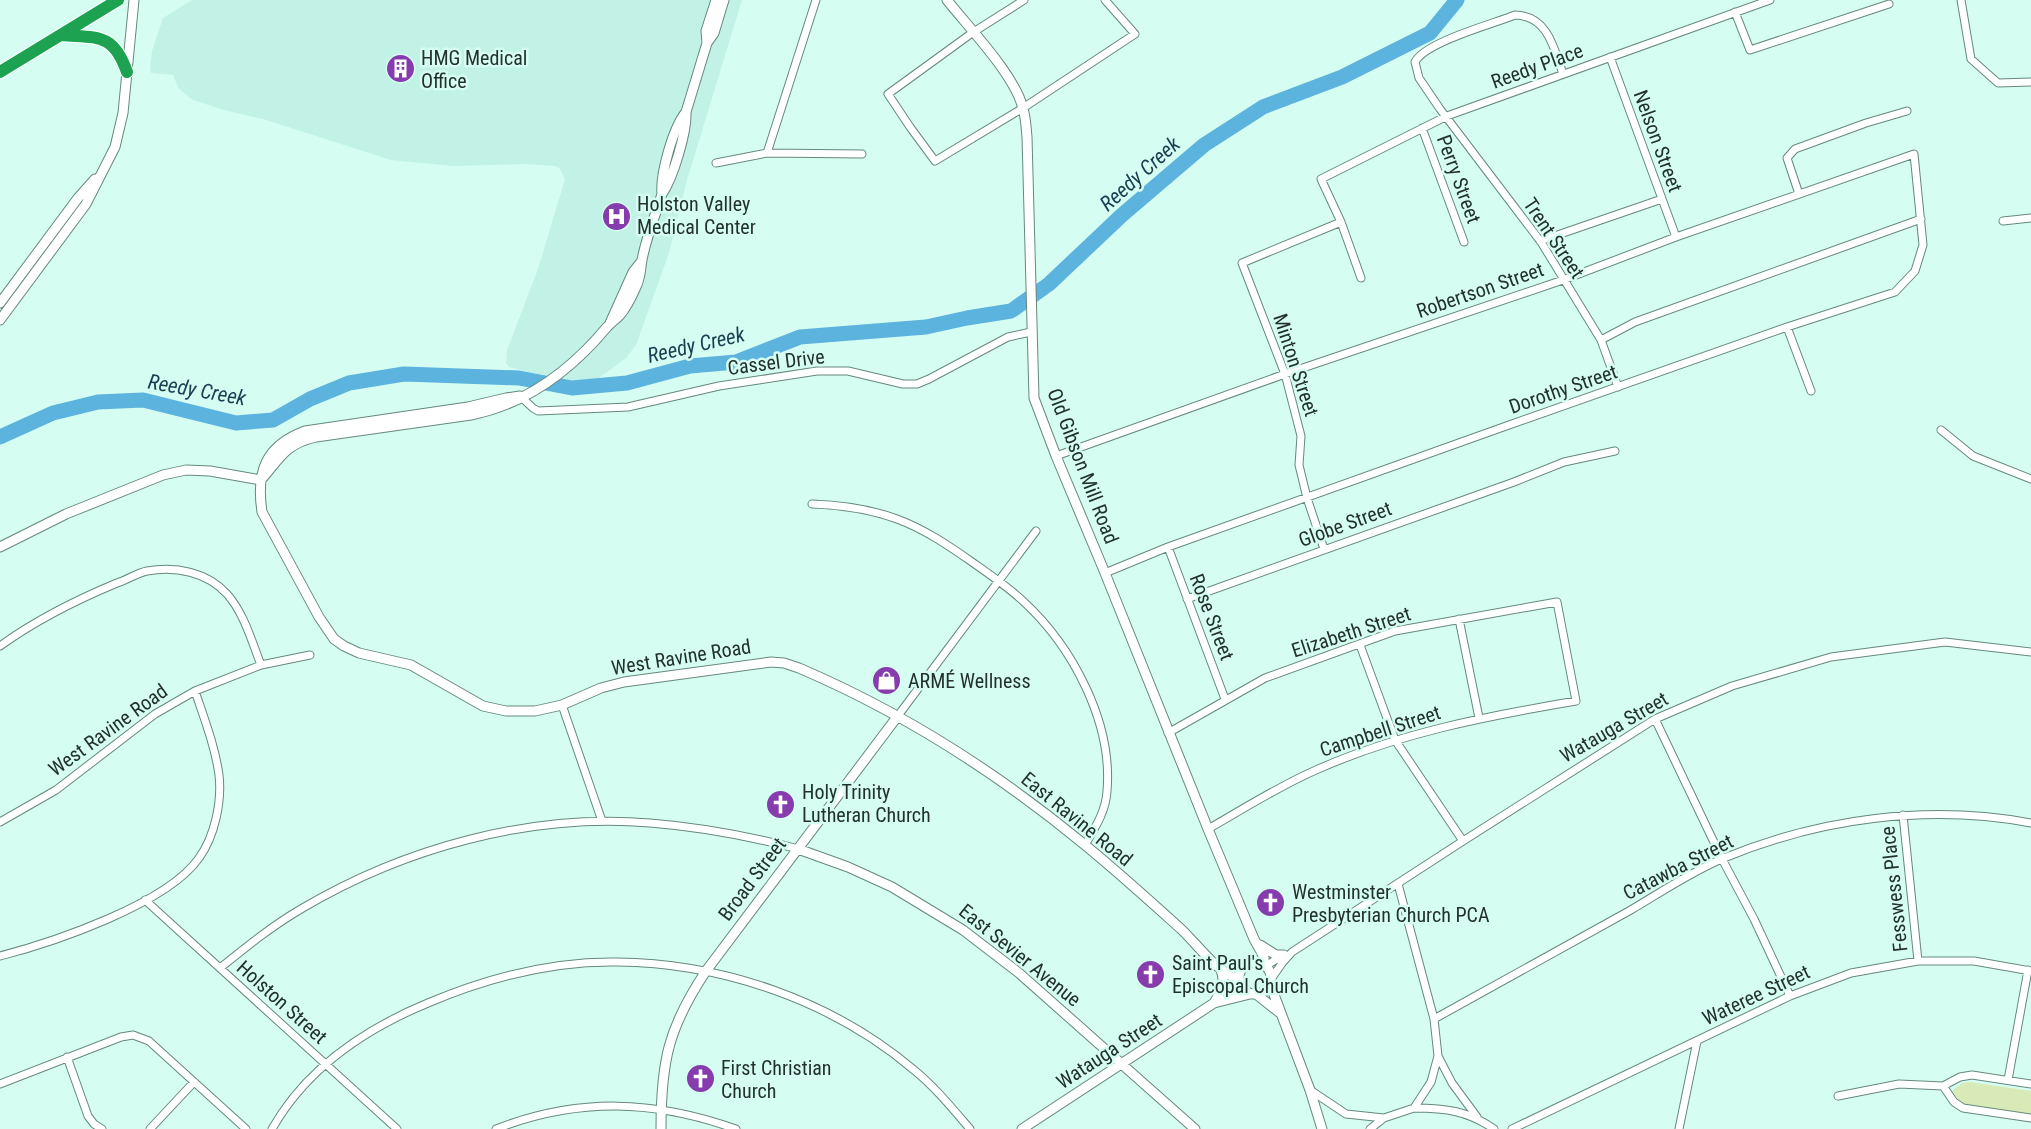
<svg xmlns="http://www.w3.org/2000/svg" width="2031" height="1129" viewBox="0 0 2031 1129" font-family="'Roboto Condensed',sans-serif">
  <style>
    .built { fill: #c2f2e5 }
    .green { fill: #d8eab6 }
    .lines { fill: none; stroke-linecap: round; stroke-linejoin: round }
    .river { stroke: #5cb3dd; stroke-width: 15 }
    .street-casing { stroke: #65887f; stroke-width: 9 }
    .secondary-casing { stroke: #65887f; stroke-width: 11 }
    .highway-casing { stroke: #fff; stroke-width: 14 }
    .street { stroke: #fff; stroke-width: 7 }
    .secondary { stroke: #fff; stroke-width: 9 }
    .highway { stroke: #1ca251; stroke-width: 12 }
    .labels { text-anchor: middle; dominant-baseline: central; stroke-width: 5; stroke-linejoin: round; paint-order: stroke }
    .poi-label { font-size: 20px; fill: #23312e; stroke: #d6fdf2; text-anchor: start }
    .street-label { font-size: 20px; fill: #23312e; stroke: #d6fdf2 }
    .water-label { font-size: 21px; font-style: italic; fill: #183e50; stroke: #d6fdf2 }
  </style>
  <rect width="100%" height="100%" fill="#d6fdf2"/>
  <path class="built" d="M192,0H742L687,180L669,253L636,345L626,358L596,380L581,382L523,371L509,367L506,363L507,350L538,269L565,179L560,169L555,166L525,164L453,166L391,160L263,119L224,110L193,100L179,89L173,75L151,73L150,67L152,51L163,18Z"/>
  <path class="green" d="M1970,1082L2031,1091V1114L1962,1104L1952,1091L1962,1083Z"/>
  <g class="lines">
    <path class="river" d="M0,437L53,413L98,402L143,400L236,423L273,420L310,399L349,383L404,374L519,378L572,388L627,383L690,366L736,362L800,337L926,327L967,318L1011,311L1049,284L1122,215L1204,145L1263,107L1342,77L1430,33L1457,0"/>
    <defs>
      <path id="street" d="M1024,0L972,33L888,94L910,127L935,161L1023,108L1135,34L1105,0
        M1961,0L1971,59L1998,83L2031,82
        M1735,12L1750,50L1889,4
        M1610,57L1676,237
        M1563,74C1554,48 1548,16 1515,15C1493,24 1425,42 1415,62L1419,78L1440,109L1541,242L1601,340L1618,387
        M1422,128L1464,242
        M767,153L816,0
        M716,163L767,153L862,154
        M1799,194L1787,158L1795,149L1866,123L1907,111
        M2003,221L2031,218
        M1540,241L1662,199
        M1361,278L1341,222L1321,179L1447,116L1770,0
        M1787,327L1811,391
        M1601,340L1635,322L1921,219
        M520,396L533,408L538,411L628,407L719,386L817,371H848L903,384H917L929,379L1008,337L1031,332
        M1941,430L1973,456L2031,479
        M1056,456L1285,374L1563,280L1676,237L1914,154L1923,245L1915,271L1895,292L1787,327L1495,430L1168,547L1105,573
        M812,504C840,505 870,509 897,519C924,529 948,545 972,562C989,574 1007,586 1023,601C1072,646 1113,722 1107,791C1106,811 1095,828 1085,845
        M1168,547L1225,699
        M1324,549L1307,498L1299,465L1301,436L1285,374L1242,263L1341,222
        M1187,599L1514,482L1564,462L1615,451
        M1459,619L1479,718
        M1360,645L1395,740L1463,841
        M0,646C36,620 76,600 117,583C127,580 137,573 147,571C176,566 207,572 227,594C244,613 252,642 261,665
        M562,705L602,821
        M897,717L1036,531
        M1655,719L1722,859L1754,919L1790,996
        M1168,733L1265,678L1395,631L1557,602L1576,701C1487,716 1399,733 1316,770C1279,786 1243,809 1208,829
        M1903,815L1918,961
        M0,822L56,790L155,714L195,691L261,665L310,655
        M145,900L397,1129
        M0,956C54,942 167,904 199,858C215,836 222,801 219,775C215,746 204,718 195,691
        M1265,966L1284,955
        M220,968C246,947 272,926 301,909C404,848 530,813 650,823C700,827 749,836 798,849
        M1271,979L1283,962L1292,952L1463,841L1655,719L1732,686L1831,657L1945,642L2031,652
        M1434,1019C1499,983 1564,947 1629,911C1658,894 1694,870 1724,858C1821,818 1928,804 2031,823
        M1438,1056L1452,1083L1477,1117
        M67,1057L88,1116L94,1124L102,1129
        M2008,1080L2028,970
        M0,1084L121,1037L133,1035L149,1041L246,1129
        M1943,1086L1954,1102L1963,1108L2031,1118
        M1310,1090L1346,1114L1384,1118
        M1838,1096L1899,1084L1943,1086L1960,1077L1972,1075L2031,1084
        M1414,1108C1446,1108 1468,1111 1494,1129
        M150,1129L194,1082
        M272,1129C306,1069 365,1029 428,1003C487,978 552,961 617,962C723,963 833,1001 914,1070C935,1087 952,1108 970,1129
        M496,1129C579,1097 654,1100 736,1129
        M1370,1129L1384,1118L1414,1108L1431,1082L1438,1056L1434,1019L1398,884
        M1512,1129L1790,996L1851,973L1918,961H1974L2031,971
        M1679,1129L1697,1041"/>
      <path id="secondary" d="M947,0C969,28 1016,76 1023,109C1026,118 1026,128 1027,137L1034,398L1056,456L1105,573L1208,829L1254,939L1264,957V965
        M707,43L706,31L716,0
        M662,194C660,174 673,128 686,112
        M0,303L78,198L95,179
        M0,320L86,204L115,147L123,113L134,0
        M610,323L633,272L641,262
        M520,396L506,398L468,407L305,431C265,446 256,472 262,512L319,617L334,639L344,646L359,653L411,665L483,706L506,711H535L562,705L601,688L624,682L771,662L784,663L799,668C902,712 999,774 1085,845C1118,872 1150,901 1181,929C1198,945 1216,972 1239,979
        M261,480C280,458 285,444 316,437L471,415C526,404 572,369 607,327C611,323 616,319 620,315C627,307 632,296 636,287C641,276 640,271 642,260C646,238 655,216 662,194C673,178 687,132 686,112L707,43L714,33L724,0
        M0,547L66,514L163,475L186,470L210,471L261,480
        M798,849L848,867L892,887L963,930L1019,973L1195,1129
        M1260,945L1276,955H1284
        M1239 978a16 16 0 1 1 32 0a16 16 0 1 1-32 0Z
        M1270,984L1310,1090L1322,1129
        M1256,994L1280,1013
        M1214,1003C1221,992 1226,983 1221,970
        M661,1129C661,1062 668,1028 706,971L897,717
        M1022,1129L1214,1003L1250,994"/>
      <path id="highway" d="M61,35C97,38 113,32 127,72
        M0,72L118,0"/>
    </defs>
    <use href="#street" class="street-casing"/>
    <use href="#secondary" class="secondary-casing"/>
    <use href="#highway" class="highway-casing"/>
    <use href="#street" class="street"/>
    <use href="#secondary" class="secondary"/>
    <use href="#highway" class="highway"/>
  </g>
  <defs>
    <symbol id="building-disc" viewBox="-11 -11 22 22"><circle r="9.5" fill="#873cad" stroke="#d6fdf2"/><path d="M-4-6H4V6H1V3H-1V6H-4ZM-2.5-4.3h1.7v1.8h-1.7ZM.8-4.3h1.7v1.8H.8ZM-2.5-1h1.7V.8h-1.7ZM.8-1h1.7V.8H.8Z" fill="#fff"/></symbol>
    <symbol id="hospital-disc" viewBox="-11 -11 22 22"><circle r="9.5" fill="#873cad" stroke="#d6fdf2"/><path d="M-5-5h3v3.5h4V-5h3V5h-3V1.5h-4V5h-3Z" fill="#fff"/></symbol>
    <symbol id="shop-disc" viewBox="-11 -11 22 22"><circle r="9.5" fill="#873cad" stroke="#d6fdf2"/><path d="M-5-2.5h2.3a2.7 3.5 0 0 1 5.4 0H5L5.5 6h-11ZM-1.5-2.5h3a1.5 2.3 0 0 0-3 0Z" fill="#fff"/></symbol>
    <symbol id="church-disc" viewBox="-11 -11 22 22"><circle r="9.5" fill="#873cad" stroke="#d6fdf2"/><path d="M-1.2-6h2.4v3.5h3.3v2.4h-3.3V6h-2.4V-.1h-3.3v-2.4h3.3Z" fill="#fff"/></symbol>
  </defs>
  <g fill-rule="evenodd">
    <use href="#building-disc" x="384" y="52" width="33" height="33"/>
    <use href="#hospital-disc" x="600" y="200" width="33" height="33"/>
    <use href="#shop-disc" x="870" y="664" width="33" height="33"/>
    <use href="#church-disc" x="764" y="788" width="33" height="33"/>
    <use href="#church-disc" x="1254" y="886" width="33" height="33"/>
    <use href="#church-disc" x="1134" y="958" width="33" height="33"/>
    <use href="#church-disc" x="684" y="1062" width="33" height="33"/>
  </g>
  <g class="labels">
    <g class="poi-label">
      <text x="421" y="58">HMG Medical<tspan x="421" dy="23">Office</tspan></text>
      <text x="637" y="204">Holston Valley<tspan x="637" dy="23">Medical Center</tspan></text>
      <text x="908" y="681">ARMÉ Wellness</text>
      <text x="802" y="792">Holy Trinity<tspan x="802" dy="23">Lutheran Church</tspan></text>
      <text x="1292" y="892">Westminster<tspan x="1292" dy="23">Presbyterian Church PCA</tspan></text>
      <text x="1172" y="963">Saint Paul's<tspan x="1172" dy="23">Episcopal Church</tspan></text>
      <text x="721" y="1068">First Christian<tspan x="721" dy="23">Church</tspan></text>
    </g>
    <g class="street-label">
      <text transform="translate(1537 66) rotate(-20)">Reedy Place</text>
      <text transform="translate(1658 141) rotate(70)">Nelson Street</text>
      <text transform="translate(1459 179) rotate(70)">Perry Street</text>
      <text transform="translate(1554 238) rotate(56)">Trent Street</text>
      <text transform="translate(1480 290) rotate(-19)">Robertson Street</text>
      <text transform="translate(776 362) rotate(-7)">Cassel Drive</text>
      <text transform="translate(1296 365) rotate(72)">Minton Street</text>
      <text transform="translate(1563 389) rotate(-19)">Dorothy Street</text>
      <text transform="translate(1083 466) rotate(69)">Old Gibson Mill Road</text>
      <text transform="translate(1345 524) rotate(-20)">Globe Street</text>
      <text transform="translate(1212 617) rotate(69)">Rose Street</text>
      <text transform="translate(1351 632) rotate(-18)">Elizabeth Street</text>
      <text transform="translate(681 657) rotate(-9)">West Ravine Road</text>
      <text transform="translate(1614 727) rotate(-30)">Watauga Street</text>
      <text transform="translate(108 730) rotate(-36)">West Ravine Road</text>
      <text transform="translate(1380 731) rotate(-18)">Campbell Street</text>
      <text transform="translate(1077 819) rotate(39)">East Ravine Road</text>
      <text transform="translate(1678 867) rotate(-27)">Catawba Street</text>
      <text transform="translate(752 879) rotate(-53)">Broad Street</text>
      <text transform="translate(1894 889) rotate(-96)">Fesswess Place</text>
      <text transform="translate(1020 955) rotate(39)">East Sevier Avenue</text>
      <text transform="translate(1756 995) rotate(-25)">Wateree Street</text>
      <text transform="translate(282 1002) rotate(42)">Holston Street</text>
      <text transform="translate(1109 1051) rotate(-33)">Watauga Street</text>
    </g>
    <g class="water-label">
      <text transform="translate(1140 174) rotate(-42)">Reedy Creek</text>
      <text transform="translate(696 345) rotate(-13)">Reedy Creek</text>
      <text transform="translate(197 390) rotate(10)">Reedy Creek</text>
    </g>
  </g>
</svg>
